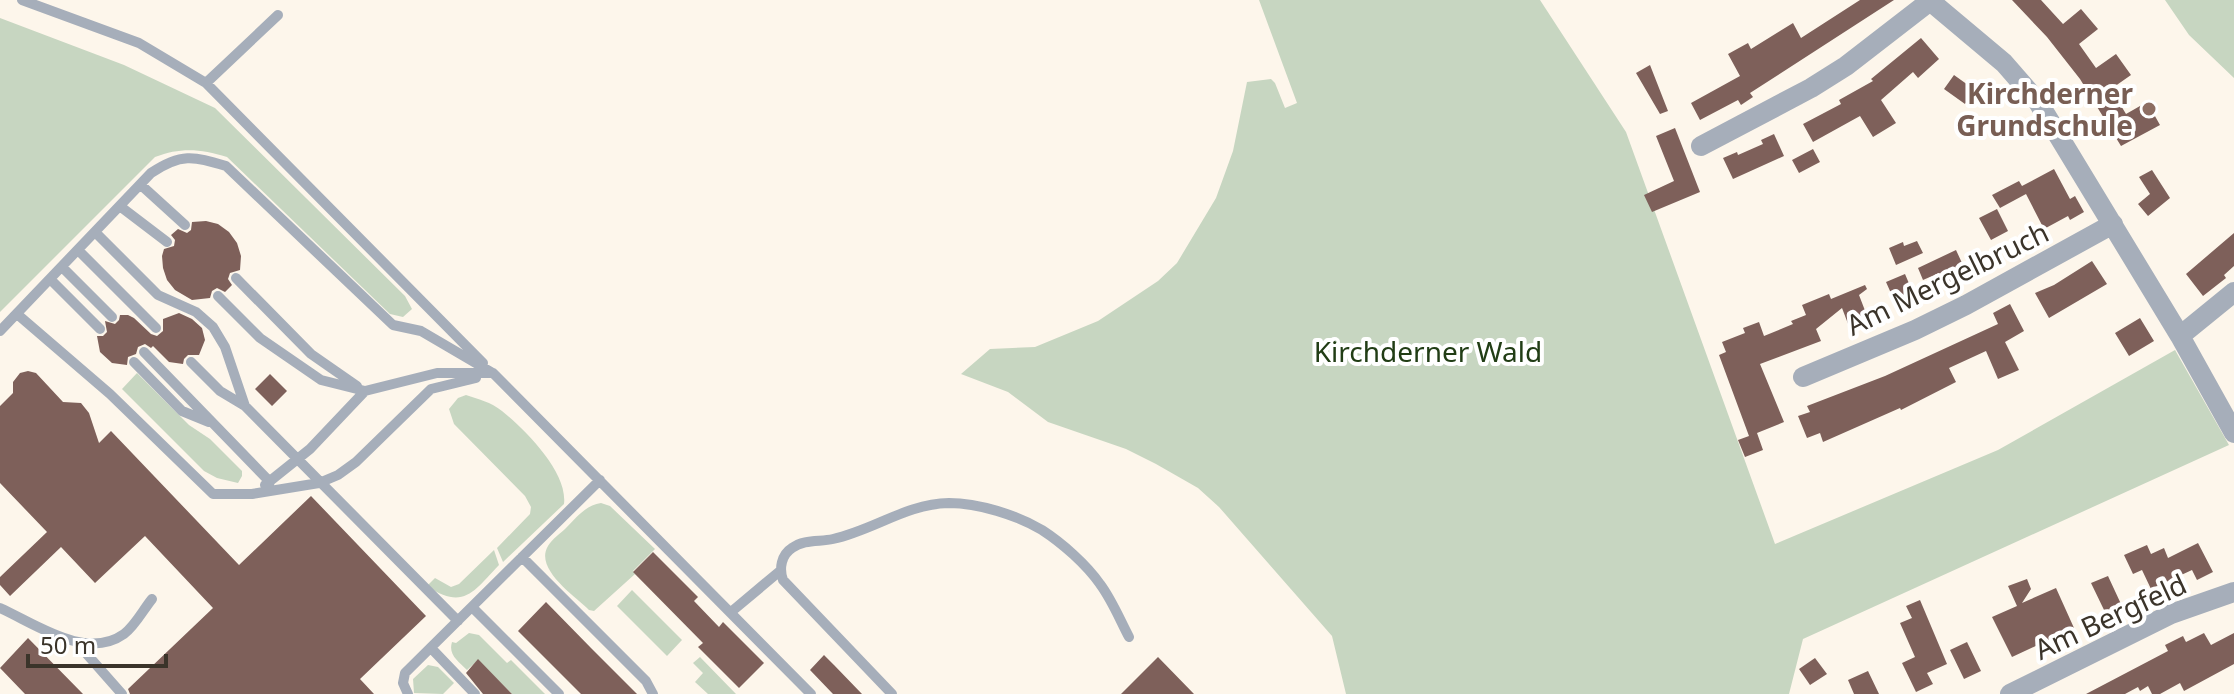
<svg xmlns="http://www.w3.org/2000/svg" width="2234" height="694" viewBox="0 0 2234 694" font-family="'Noto Sans',sans-serif">
  <style>
    .green { fill: #c7d6c1 }
    .building { fill: #7e605a }
    .lines { fill: none; stroke-linecap: round; stroke-linejoin: round }
    .service { stroke: #a6aeba; stroke-width: 10 }
    .minor { stroke: #a6aeba; stroke-width: 20 }
    .education-dot { fill: #8d6e63; stroke: #fff; stroke-width: 3 }
    .labels { text-anchor: middle; dominant-baseline: central; stroke-width: 8; stroke-linejoin: round; paint-order: stroke }
    .education-label { font-size: 28px; font-weight: bold; fill: #785e54; stroke: #fff; text-anchor: end }
    .street-label { font-size: 28px; fill: #3b342a; stroke: #fff }
    .park-label { font-size: 28px; fill: #213d15; stroke: #fff }
  </style>
  <rect width="100%" height="100%" fill="#fdf6eb"/>
  <path class="green" d="M1259,0H1540L1626,132L1775,544L1998,450L2175,350L2229,445L1803,639L1789,694H1346L1332,636L1219,507L1198,488L1156,464L1126,449L1048,422L1008,392L961,374L990,349L1035,347L1098,321L1158,281L1177,263L1216,198L1233,151L1247,82L1271,79L1275,83L1285,108L1297,103Z
    M2165,0H2234V78L2189,35Z
    M0,18L124,65L215,108L405,296L412,309L403,317L390,314L227,157C201,149 181,147 155,157L0,312Z
    M137,373L189,425L210,439L242,471V476L238,483L217,478L204,471L122,389Z
    M466,395C478,399 491,402 502,411C525,430 568,472 564,504L503,562L497,548L530,514L531,507L525,496L454,424L449,409L458,398Z
    M601,503L610,506L655,549L633,571L635,574L594,611L589,610C575,596 534,569 548,546C552,539 561,533 566,528C577,517 586,505 601,503Z
    M494,550L499,565C474,591 464,611 427,586L435,578L451,587L459,584Z
    M632,590L682,640L667,656L617,606Z
    M469,633L479,635L507,663L511,660L545,694H512L478,660L467,670C458,661 448,655 452,642L456,643Z
    M700,657L736,694H708L695,682L703,673L693,663Z
    M428,665L438,667L454,683L443,694L414,693L413,679Z"/>
  <path class="building" d="M1860,0H1894L1750,93L1753,97L1741,105L1738,100L1700,120L1691,103L1740,76L1728,54L1748,43L1751,49L1793,23L1801,38Z
    M2012,0H2041L2063,24L2081,9L2098,29L2079,44L2096,68L2116,54L2131,75L2111,89L2126,114L2147,102L2160,125L2121,146L2080,79L2047,37Z
    M1921,38L1939,59L1918,78L1913,72L1881,100L1896,123L1873,137L1860,116L1813,142L1803,124L1841,104L1839,100L1873,81L1871,79Z
    M1650,65L1668,111L1660,114L1636,73Z
    M1954,75L1975,90L1965,104L1944,89Z
    M1675,128L1700,192L1652,212L1644,195L1674,181L1656,136Z
    M1774,134L1784,156L1733,179L1723,158L1737,152L1738,155L1763,144L1761,140Z
    M1813,149L1820,162L1799,173L1792,160Z
    M2054,169L2070,199L2075,196L2084,212L2070,220L2068,216L2044,229L2026,194L2000,208L1992,195L2019,181L2022,186Z
    M2152,170L2170,198L2148,216L2138,204L2150,194L2139,177Z
    M1997,209L2008,231L1991,240L1979,218Z
    M206,221L218,224L229,232L237,243L241,256L240,270L230,273L228,279L232,285L225,292L217,288L212,291L210,298L192,300L175,290L167,280L163,268L162,256L164,249L174,246L175,240L171,235L178,229L187,233L191,230L192,222Z
    M2234,233V266L2224,275L2226,278L2203,296L2186,274Z
    M1917,241L1923,253L1896,265L1889,248L1903,242L1904,246Z
    M1956,250L1962,263L1957,265L1963,279L1945,287L1939,273L1923,280L1918,268Z
    M2092,261L2107,284L2049,318L2035,293L2054,285Z
    M1905,274L1916,300L1898,309L1886,282Z
    M1865,285L1867,289L1859,295L1869,321L1850,329L1842,308L1816,329L1821,341L1760,364L1784,422L1757,433L1763,450L1745,457L1738,440L1749,436L1719,355L1726,352L1722,342L1745,333L1743,328L1759,322L1764,336L1793,324L1791,321L1806,315L1802,305L1829,294L1831,299Z
    M2010,304L2024,331L2005,342L2019,370L1998,379L1986,351L1949,368L1956,382L1901,410L1900,408L1823,442L1820,433L1807,438L1798,416L1810,412L1807,406L1885,376L1998,324L1993,313Z
    M179,313L192,319L202,328L205,340L199,355H188L184,359L183,364L169,362L153,346L151,348L145,344L138,347L136,354L128,357L127,365L112,363L100,352L97,336H103L107,332L105,321L115,324L119,320L120,315H128L134,318L151,334L157,336L163,331V319Z
    M2140,318L2154,341L2129,356L2115,333Z
    M28,371L36,373L63,402L81,403L89,413L99,443L111,431L239,565L311,496L426,616L360,679L374,694H130L128,689L213,608L145,536L95,583L61,547L10,596L0,585V577L47,532L0,483V406L13,393V382L20,373Z
    M270,374L287,391L272,406L255,389Z
    M2198,543L2213,572L2197,580L2192,570L2151,589L2142,570L2133,574L2124,555L2147,545L2151,554L2164,548L2168,558Z
    M653,552L698,597L694,601L719,627L723,622L764,663L739,688L698,647L703,643L633,572Z
    M2108,576L2121,604L2105,612L2091,583Z
    M2027,579L2031,589L2022,603L2056,588L2074,628L2012,657L1992,617L2017,606L2008,586Z
    M1920,600L1947,664L1927,673L1933,684L1916,692L1902,663L1915,657L1900,623L1912,618L1906,606Z
    M546,602L591,648L637,694H581L518,631Z
    M2204,633L2211,645L2234,633V664L2184,691L2180,683L2160,694H2152L2148,686L2140,691L2138,687L2125,694H2086L2168,651L2165,645L2183,636L2186,642Z
    M28,638L83,694H25L0,668Z
    M1967,642L1981,671L1964,679L1950,650Z
    M824,655L834,665L862,694H833L810,670Z
    M1158,657L1194,694H1121Z
    M1815,658L1827,674L1810,685L1799,669Z
    M478,659L512,694H483L466,673Z
    M1868,671L1879,694H1854L1848,680Z"/>
  <g class="lines">
    <path class="service" d="M22,0L139,43L206,83L483,363
      M206,83L278,15
      M141,185L185,225
      M121,207L167,242
      M96,233L158,295L196,312L213,327L225,347L245,406L458,621
      M79,251L156,328
      M63,268L112,317
      M236,278L311,354L357,386
      M51,280L100,329
      M218,296L260,338L321,380L365,391L437,373H493L811,694
      M17,314L110,394L213,494H252L319,483L338,475L356,462L431,389L476,378
      M0,331L151,173C181,153 193,156 226,166L393,325L421,331L491,372
      M144,352L270,482
      M134,362L182,411L209,422
      M191,362L220,391L245,406
      M265,485L310,449L365,391
      M522,557L646,681L653,694
      M472,607L559,694
      M0,608C36,624 86,661 124,634C135,626 143,610 152,599
      M731,612L780,571
      M77,643L122,694
      M431,648L475,694
      M408,694L403,683L405,673L600,480
      M892,694L783,580C779,569 781,555 792,548C804,539 820,542 833,539C874,530 906,504 949,503C978,503 1017,515 1042,530C1062,543 1086,564 1100,584C1112,600 1120,620 1129,637"/>
    <path class="minor" d="M1929,0L2004,63L2038,102L2180,336L2234,433
      M1701,146L1811,88L1846,66L1930,1
      M2180,336L2234,292
      M1803,377L1915,330L1966,305L2113,224
      M2010,694L2171,614L2234,592"/>
  </g>
  <circle class="education-dot" cx="2149" cy="109" r="8"/>
  <g class="labels">
    <g class="education-label">
      <text x="2133" y="93">Kirchderner<tspan x="2133" dy="32">Grundschule</tspan></text>
    </g>
    <g class="street-label">
      <text transform="translate(1947 278) rotate(-26)">Am Mergelbruch</text>
      <text transform="translate(2110 616) rotate(-25)">Am Bergfeld</text>
    </g>
    <g class="park-label">
      <text x="1428" y="351">Kirchderner Wald</text>
    </g>
  </g>
  <path d="M28 654v12h138v-12" fill="none" stroke="#3b342a" stroke-width="4"/>
  <text x="40" y="654" font-size="24" fill="#3b342a" stroke="#ffffff" stroke-width="6" paint-order="stroke">50 m</text>
</svg>
